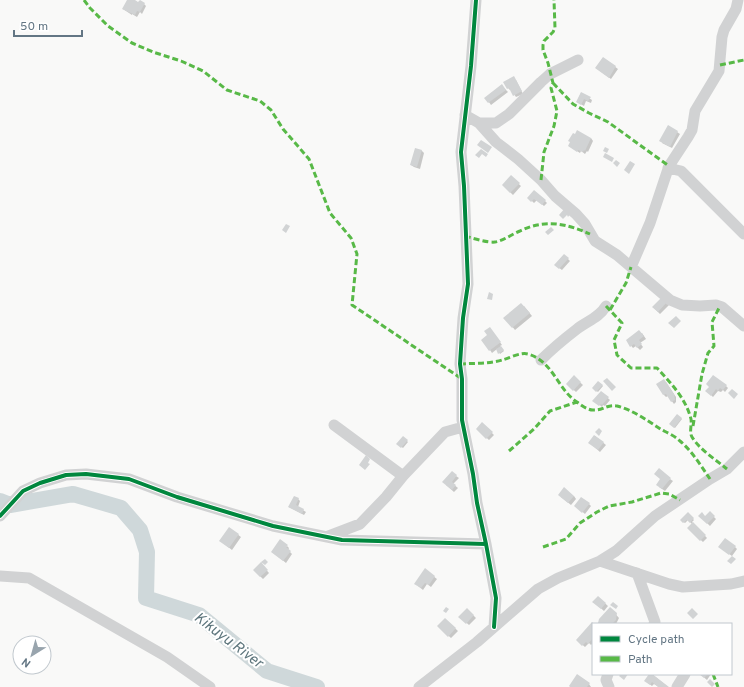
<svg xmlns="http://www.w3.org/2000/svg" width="744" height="687" viewBox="0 0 744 687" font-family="Overpass,sans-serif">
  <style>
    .shadow { fill: #0003 }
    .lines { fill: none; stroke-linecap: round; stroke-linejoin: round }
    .river { stroke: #cfd8da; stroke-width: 16 }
    .building { fill: #d1d3d4 }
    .street { stroke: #d1d2d3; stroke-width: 11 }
    .quiet { stroke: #58b947; stroke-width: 3; stroke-dasharray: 6 3; stroke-linecap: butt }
    .cycleway-casing { stroke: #fff; stroke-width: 6 }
    .cycleway { stroke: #00873e; stroke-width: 4 }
    .labels { text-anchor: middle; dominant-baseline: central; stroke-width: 4; stroke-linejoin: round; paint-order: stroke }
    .water-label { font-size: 15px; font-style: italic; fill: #5e767d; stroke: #fff }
  </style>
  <rect width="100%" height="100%" fill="#f9f9f8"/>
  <path class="shadow" d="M129,0H133L139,3L144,4L146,6L142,14L140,12L137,17L132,14V15L123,9Z
    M603,58L618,69L611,79L596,68Z
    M516,80L523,94L516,97L511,90H510L508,88Z
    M504,88L508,92L491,105L486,98Z
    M581,93L592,100L591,103L586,101L584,106L577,102Z
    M668,126L680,134L672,148L662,143Z
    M591,138L593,141L588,152L587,151L585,154L581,151L580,153L569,146Z
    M416,149L422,151L424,153L420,169L414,167L411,165Z
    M511,177L521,186L513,195L503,185Z
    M529,198L545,201L547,203L544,206L537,200L534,203Z
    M564,255L570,261L562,270L555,265Z
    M662,298L669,305L660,314L653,307Z
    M524,306L532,316L515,330L505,318Z
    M492,331L502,345L500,346L504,351L500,354L497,349L492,353L490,350Z
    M642,333L646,339L640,343L643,347L640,350L636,346L633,348L627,341Z
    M574,377L583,385L576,392L567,384Z
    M598,382L603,386L598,392L593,388Z
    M666,382L676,397V402L674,404L668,396L666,397L664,395Z
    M726,386L728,388L725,392L723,390L721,392L718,391L713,397L707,391Z
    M601,392L610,400L605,406L603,405L602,407L594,400Z
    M677,415L682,419L675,428L670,424Z
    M482,423L494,435L489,440L477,429Z
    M595,436L606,445L600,452L592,445Z
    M403,437L408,442L403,448L398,444Z
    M456,476L459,478L453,484L458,488L454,492L446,485Z
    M670,479L673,481L665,491L659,487Z
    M574,496L576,499L571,505L561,497Z
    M298,499L300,501L298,507L306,512L304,515L289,507Z
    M589,504L591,506L585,514L578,508Z
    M710,513L716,519L710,526L700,516L705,517Z
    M688,514L694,520L692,522L707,538L703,542L688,528L692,524L688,520L685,523L681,520Z
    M229,528L241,537L232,550L223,543Z
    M287,546L289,548L288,550L292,554L286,563L275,554Z
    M735,547L737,549L732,556L722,549Z
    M261,564L269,573L263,579L254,570Z
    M425,570L437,579L431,587L427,584L423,590L418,586Z
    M598,597L608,606L604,611L596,604Z
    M610,608L619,618L616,624H601Z
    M467,609L476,618L469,625L460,617Z
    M445,619L458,631L451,638L438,626Z
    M593,625V643L591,645L589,643L585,647L577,640Z
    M650,674H652L668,687H659L654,684L652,686L648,683Z
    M700,674H711L707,680Z
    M577,675L589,684L591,687H571Z"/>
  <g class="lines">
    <path class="river" d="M0,501L10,505L73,494L121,508L140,530L147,552L146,598L199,615L267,671L317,687"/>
  </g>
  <path class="building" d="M127,0H135L138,2L140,0L145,3L140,12L137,11L135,15L122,9Z
    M603,57L616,66L609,78L595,68Z
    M514,76L522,91L513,96L509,88L507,89L503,82Z
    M502,84L506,90L488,103L484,98Z
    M581,92L591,97L588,101L584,99L581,105L576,102Z
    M668,125L678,131L670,147L659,141Z
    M577,130L591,138L585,151L584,150L583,152L578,150L577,152L568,146L570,142L568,141L573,133L575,134Z
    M481,140L492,147L488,153L477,145Z
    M605,147L609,149L607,153L603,151Z
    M415,148L422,150L417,167L410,165Z
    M481,149L488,154L486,157L482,154L479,158L475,155Z
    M605,153L614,158L612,162L603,157Z
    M616,160L620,163L617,167L613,163Z
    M630,161L635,164L629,174L624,170Z
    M511,175L520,183L510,193L502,185Z
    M534,190L546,200L542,205L534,199L531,202L527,198Z
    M565,208L571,213L568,217L567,215L563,219L559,215Z
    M286,224L290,226L286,233L282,230Z
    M551,227L554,230L548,235L545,232Z
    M564,254L569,258L559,269L554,265Z
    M489,292L493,294L492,300L487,299Z
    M662,297L667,302L658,312L652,307Z
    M521,303L530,313L512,328L503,318Z
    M676,316L681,321L674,328L668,323Z
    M490,327L501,342L489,351L481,340L487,335L484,331Z
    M639,330L644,336L639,340L642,344L637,348L634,344L630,347L626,340Z
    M501,346L504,350L498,354L496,349Z
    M574,375L581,382L573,391L566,384Z
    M713,375L727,385L723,390L720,388L718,391L716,389L711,396L705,391L709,387L706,384Z
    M607,378L616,387L612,391L603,381Z
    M664,379L674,394L675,400L671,402L666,394L663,395L656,384Z
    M598,381L603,385L596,392L592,388Z
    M732,389L738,394L734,399L728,393Z
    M601,391L609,397L602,405L601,404L599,406L592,401Z
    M677,414L682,418L674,428L669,424Z
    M482,422L493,432L486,439L476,429Z
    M599,428L602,431L599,436L595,432Z
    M594,435L604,442L598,450L588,443Z
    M403,436L408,440L401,448L396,444Z
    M366,455L370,459L368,463L370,464L365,470L359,465Z
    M659,468L671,478L662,489L656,485L660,479L654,474Z
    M452,471L457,475L452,482L456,485L452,490L442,482Z
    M564,487L574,496L568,503L558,495Z
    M294,496L299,498L296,505L304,509L302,514L288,507Z
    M581,497L590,503L582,513L574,506Z
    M710,511L715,516L707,524L698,516L702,512L705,516Z
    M688,512L694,518L690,523L687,520L683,523L680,520Z
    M693,522L706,535L700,541L687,528Z
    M229,527L239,534L229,548L219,541Z
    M725,538L736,546L729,555L718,547Z
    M280,539L288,545L286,547L291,551L283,561L271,552Z
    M732,556L736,559L731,564L727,561Z
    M265,559L268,562L265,565L261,562Z
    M261,562L268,570L260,577L253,570Z
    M425,568L435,576L429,585L425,583L421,588L414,584Z
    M598,596L606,603L601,609L592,602Z
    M613,602L618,606L616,609L610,605Z
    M446,607L449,609L446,613L443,611Z
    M610,607L617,613L616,620L612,624H600L598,623L599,619Z
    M467,608L474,615L466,624L458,617Z
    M692,608L698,614L693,619L687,613Z
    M445,618L456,628L448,637L437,626Z
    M592,622L593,623V638L588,644L586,642L582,646L576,640Z
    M577,674L590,683L587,687H570L569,686Z
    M621,674H628L624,680L619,676Z
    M649,674H652L669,687H658L652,682L650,685L644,681Z
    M699,674H708L704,678Z
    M710,679L715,684L712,687L707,682Z"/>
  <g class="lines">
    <path class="street" d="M476,0L471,66L461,152L464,186L468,284L463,318L460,364L462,379V420L473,474L477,503L486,544L496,598L494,627
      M465,115L479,123L496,142L518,159L541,180L555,196L576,214L585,224L595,241L617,255L670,300L682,305L700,306L716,305L722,307L744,326
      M479,123H496L509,114L541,82L550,74L578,60
      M668,168L681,171L744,234
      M631,267L650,223L669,166L688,137L692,130L695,111L719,71L722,37L724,30L736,9L738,0
      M541,360C552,349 564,339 577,329C587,321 599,318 606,306
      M334,425L403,476
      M0,516L23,491L40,483L66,475L86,474L129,479L177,497L273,526L342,540L486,544
      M326,537L360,524L386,497L403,476L445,432L463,427
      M600,561L669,584L683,587L731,584L744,581
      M637,573L655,622L654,624
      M0,576L29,578L167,657L210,687
      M608,674L606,680L609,687
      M419,687L477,642L538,589L558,578L600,561L616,551L655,516L710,479L727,469L744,452
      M677,687L685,674"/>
    <path class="quiet" d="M84,0L90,8L108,26L132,43L153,52L181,61L203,71L227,90L260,101L271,110L283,129L309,159L330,213L351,238L357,254L352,305L462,379
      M720,65L744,60
      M553,83L573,104L589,113L608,122L669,166
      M541,180L544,152L554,126L557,111L551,88L553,83L548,63L543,50V45L544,41L553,32L555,28L554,0
      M465,236C472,238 488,243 495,242C503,241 512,234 520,231C545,219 565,223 590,234
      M606,306L622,323L614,340L617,355L631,368H657C671,383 686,399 691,419C692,425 689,432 692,437C700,450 715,459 727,469
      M610,310L626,283L631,267
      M460,364C474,363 489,364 502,360C510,358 520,352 528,354C553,361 558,390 577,402C582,406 588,410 593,410C602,411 607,404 617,406C633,410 648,421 662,430C668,433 675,436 680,441C692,451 701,466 710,479
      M693,426L702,374L708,353L714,346L712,322L720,306
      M509,451L534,429L550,411L577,402
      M543,547L566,539L580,523L597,512L609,506L632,502L661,493L669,494L680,500
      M713,674L718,687"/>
    <defs>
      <path id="cycleway" d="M476,0L471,66L461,152L464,186L468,284L463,318L460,364L462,379V420L473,474L477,503L486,544L496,598L494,627
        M0,516L23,491L40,483L66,475L86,474L129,479L177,497L273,526L342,540L486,544"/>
    </defs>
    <use href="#cycleway" class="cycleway-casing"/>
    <use href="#cycleway" class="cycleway"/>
  </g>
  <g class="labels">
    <g class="water-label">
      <text transform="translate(228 641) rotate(37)">Kikuyu River</text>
    </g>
  </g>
  <rect x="592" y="623" width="140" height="52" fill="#ffffff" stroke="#c1c8ce"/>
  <rect x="600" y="636" width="20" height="6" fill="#00873e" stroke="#c1c8ce"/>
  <text x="628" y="643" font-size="12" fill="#637684">Cycle path</text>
  <rect x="600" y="656" width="20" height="6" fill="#58b947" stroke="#c1c8ce"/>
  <text x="628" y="663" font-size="12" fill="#637684">Path</text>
  <g transform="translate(32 655) rotate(217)"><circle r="19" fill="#ffffff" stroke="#c1c8ce"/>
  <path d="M0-3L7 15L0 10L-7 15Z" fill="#98a4ad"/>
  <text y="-6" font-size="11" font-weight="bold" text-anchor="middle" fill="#637684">N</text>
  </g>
  <path d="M14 30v6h68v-6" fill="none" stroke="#637684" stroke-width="2"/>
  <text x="20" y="30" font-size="12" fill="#637684" stroke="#ffffff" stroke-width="3" paint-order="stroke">50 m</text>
</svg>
